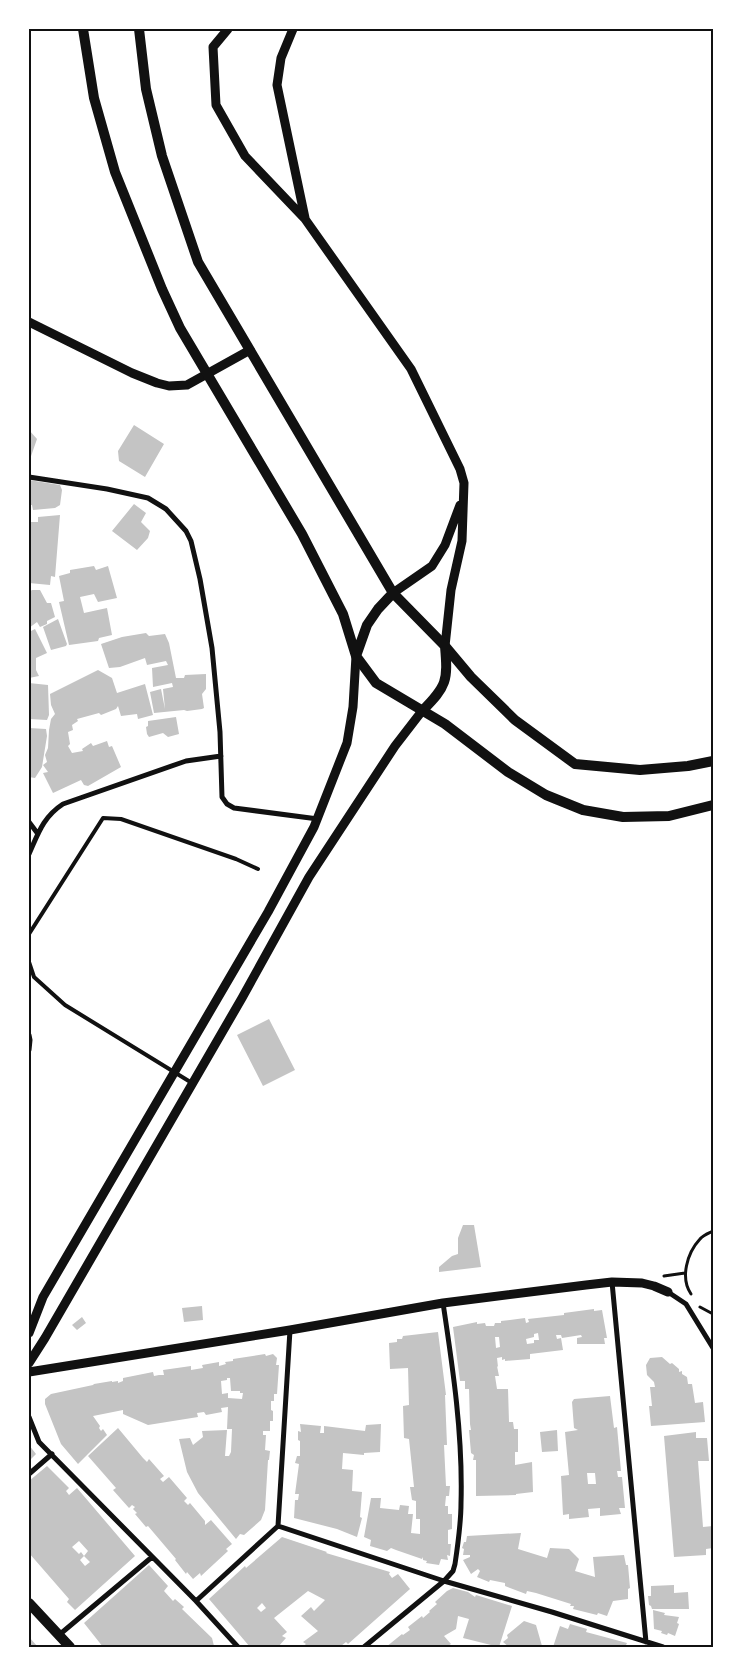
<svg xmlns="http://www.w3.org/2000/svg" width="742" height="1676" viewBox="0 0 742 1676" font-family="Lora,serif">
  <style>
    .building { fill: #c4c4c4; fill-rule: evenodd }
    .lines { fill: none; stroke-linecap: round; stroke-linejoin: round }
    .path { stroke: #111; stroke-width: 3 }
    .service { stroke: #111; stroke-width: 4 }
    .minor { stroke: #111; stroke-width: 5 }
    .tertiary { stroke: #111; stroke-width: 9 }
    .secondary { stroke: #111; stroke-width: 10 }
    .neatline { fill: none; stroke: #111; stroke-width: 2 }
  </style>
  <rect width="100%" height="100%" fill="#fff"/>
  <path class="building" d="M134,425L164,444L145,477L119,461L118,451Z
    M29,430L37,439L29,462Z
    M29,480L60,485L62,490L60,505L55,508L33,510L32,505H29Z
    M134,504L146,513L141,522L150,531L148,538L137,550L112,531Z
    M60,515L55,577L51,576L50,585L29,583V522H38V517Z
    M94,566L96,570L108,566L117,598L98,602L94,594L80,597L84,613L107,608L112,635L99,638L98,641L69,645L59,602L64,601L59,576L70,573V570Z
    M32,590H40L47,603H51L55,617L47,621V624L40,627L37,622L29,628V592Z
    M58,619L67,644L66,646L51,650L43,627Z
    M35,629L47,653L36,658V670L39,676L29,678V632Z
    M146,633L149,636L165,634L169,643L176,678H184L185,675L206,674V689L202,694L204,708L202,709L187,711L184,710L154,713L150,692L161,689L165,709L163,689L173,687L172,683L153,687L152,668L168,665L166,661L147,665L145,658L120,667L109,668L101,644L122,637Z
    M98,670L112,678L117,693L145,684L153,715L138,719L137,714L121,716L118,706L116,709L101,715L99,713L77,719L78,721L72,725L73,730L68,732L70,744L68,746L72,753L83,751L82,749L91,743L93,746L107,741L109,747L112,746L121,767L88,786L84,785L81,780L53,793L43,773L48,772L43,765L47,762L45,755L48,748L49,730L51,719L55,714L51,705L50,694Z
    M29,683L48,685L49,715L47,720L29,719Z
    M176,717L179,734L168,737L163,733L149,737L147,734L146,727L148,726V721Z
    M29,728L46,729L47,736L42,767L35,778L29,777Z
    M269,1019L295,1070L263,1086L237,1035Z
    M463,1225H474L481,1267L439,1272V1267L452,1256L458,1254V1238Z
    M202,1306L203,1320L184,1322L182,1308Z
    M594,1309V1311L602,1310L607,1338H604L605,1344H577V1338L582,1337L581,1335L562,1338L561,1335H556L557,1339L561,1338L563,1350L530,1354V1359L505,1361V1359L502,1360V1357L497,1358L498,1367L497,1366L499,1376H495L497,1389H508L509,1422H513L514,1429H518V1452H515V1465L532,1462L533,1492L516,1494V1495L476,1496V1460H473L474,1455L471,1453L469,1430H471L470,1424L469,1389H465V1381H460L453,1327L477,1322V1324L485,1323L486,1326H494L495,1323H501V1321L525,1318L526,1323L529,1322L528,1319L564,1315V1313ZM538,1333L539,1340H534V1343L527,1344L526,1339L534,1337V1334ZM495,1337H499L500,1347L496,1348Z
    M82,1317L86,1323L77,1330L72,1325Z
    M438,1332L446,1395H445L447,1445H444L446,1486H450L449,1496H446L445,1506H448V1514H452V1529L448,1530V1544H451L450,1556L447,1555L448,1560L441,1559L439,1565L426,1563L427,1561L423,1560V1557L422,1559L396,1550L391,1548L387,1551L370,1546L371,1540L364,1537L371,1498H381L380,1508L399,1510L400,1505L409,1506L408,1514H413L411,1533L420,1534V1519H416V1501L412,1500L410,1487H414L409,1439L404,1438L403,1406L409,1405L408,1368L390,1369L389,1343L397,1342V1339H402L403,1336Z
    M265,1354L266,1356L273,1354L277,1358L276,1365H279L277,1394H274V1401H271V1410L273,1411V1421H270V1431H263V1435H266L265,1450L270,1451L269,1460H268L265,1510L261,1520L244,1535L240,1534L236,1539L198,1493L187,1472L179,1439L190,1438L193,1445L203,1437L202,1431L227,1430L225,1456H229L231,1452L232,1429H227L228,1407L221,1408L222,1412L206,1415L204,1412L197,1413L198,1417L148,1425L123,1414V1410L93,1416L100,1426L99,1428L101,1431L103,1429L107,1435L78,1464L61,1444L45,1404V1399L51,1394L93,1385L94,1384L112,1381V1382L118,1381V1383L123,1381V1378L153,1372L154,1376L159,1375H164L163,1370L191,1366V1370L203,1368L202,1365L219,1362V1366L226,1364L225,1362L233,1361V1359ZM227,1378H230L231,1391H240V1393H243L242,1399L228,1398V1393L222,1394L221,1381L227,1380Z
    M662,1357L670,1364L672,1363L679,1369V1372L682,1371V1374L687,1377L688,1384H692L695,1403L703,1402L705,1422L651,1426L649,1406H652L650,1387H655L654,1382L647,1375L646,1365L650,1358Z
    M610,1396L614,1428L617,1427L621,1471H617L618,1477H622L625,1508H619L621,1514L600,1516V1508L588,1509L589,1517L569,1519V1514L563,1515L561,1476L569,1475L565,1432L578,1430L574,1428L572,1402L574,1399ZM587,1473H595L596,1484H588Z
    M300,1424L321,1426L320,1433H324V1426L365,1431L366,1425L381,1424L380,1452L364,1453V1455L343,1453L342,1469L353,1470L352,1491L362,1492L360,1517L362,1518L357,1537L337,1529L294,1518L295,1500H298L299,1494H295L299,1464L295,1463L297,1456H300V1441L298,1440V1431L301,1432Z
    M118,1428L143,1458L147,1462L149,1459L164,1476L160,1479L163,1482L169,1477L187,1498L184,1501L188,1505L190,1503L205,1521V1525L211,1520L232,1544L226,1549L228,1551L201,1576L200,1573L193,1579L187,1572L186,1574L175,1560L176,1559L148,1526L146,1527L135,1514L137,1513L133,1509L135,1507L132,1505L129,1508L113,1490L116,1488L88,1456Z
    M557,1430L558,1451L542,1452L540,1432Z
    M696,1432V1438H707L709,1461H698L703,1527L713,1526V1548L706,1549V1555L674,1557L664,1436Z
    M29,1445L36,1454L29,1461Z
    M47,1466L69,1488L66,1491L69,1495L77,1488L135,1556L75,1610L67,1602L69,1599L29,1553V1481ZM79,1541L88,1551L84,1556L90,1562L85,1566L80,1560L84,1556L81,1552L79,1554L72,1547Z
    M521,1533L518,1549L547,1558L550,1548L569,1549L579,1559L575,1571L595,1577L593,1557L624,1555L626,1565H628L630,1588L628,1589V1599L613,1601L607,1616L598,1613L597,1615L573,1609L574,1606H570L571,1604L536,1593L527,1591L526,1594L505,1586V1583L490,1580L489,1582L477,1577L480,1571L478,1569L471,1574L463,1560L470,1557V1555H463L464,1549L462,1548L464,1542H466L467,1536Z
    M282,1537L327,1552L326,1553L390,1572L389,1574L392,1578L398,1574L410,1589L348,1644L346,1642L341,1646L342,1647H302L306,1644L303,1642L318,1631L301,1616L311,1607L314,1611L325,1600L308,1591L274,1618L287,1632L282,1636L286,1638L278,1647H250L209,1599L245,1566L246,1568ZM262,1603L266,1608L261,1612L257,1608Z
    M149,1565L168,1586L164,1591L173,1601L175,1599L184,1607L182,1609L212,1638L214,1646L109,1647L106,1645L103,1647L84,1623Z
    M674,1585V1593L688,1592L689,1609H652L651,1606L649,1605L648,1596H651V1586Z
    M453,1588L468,1592L475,1597L476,1595L512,1606L499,1647L463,1638L469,1619L458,1616L456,1629L444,1636L451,1644L446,1647H386L402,1634L403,1635L410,1630L408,1627L422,1616L423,1618L430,1612L429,1611L437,1604L435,1602L447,1591Z
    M653,1610L665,1613L664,1615L679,1617L677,1623L679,1624L675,1636L668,1633L667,1635L661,1633L662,1631L654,1629Z
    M524,1621L536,1625L542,1646L509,1647L503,1642L508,1638L507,1635Z
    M570,1624L587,1629L586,1632L627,1643L626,1645L631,1647H553L560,1626L568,1629Z
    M29,1637L38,1647H29Z"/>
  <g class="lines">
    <path class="path" d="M664,1276L685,1273
      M691,1294C680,1278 687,1253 700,1239C703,1235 709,1233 713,1231
      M700,1307L713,1314"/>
    <path class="service" d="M29,934L103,818L121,819L236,859L258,869
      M29,962L34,977L65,1005L192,1083"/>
    <path class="minor" d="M29,477L107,489L148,498L166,509L186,531L191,541L200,579L212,648L220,732L222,797L227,804L234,808L318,819
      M29,822L38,834
      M29,854C38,834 43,817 63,804L186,761L221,756
      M29,1035L30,1040L29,1050
      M612,1282L646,1642
      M668,1292L686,1304L713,1348
      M29,1417L39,1442L196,1601L238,1647
      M29,1474L52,1454
      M278,1526L444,1581L552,1612L663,1647
      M196,1601L278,1526L290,1330
      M59,1635L152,1557
      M364,1647L444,1581L453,1571L455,1564C458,1544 461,1523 461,1503C463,1436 453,1369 443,1303"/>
    <path class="tertiary" d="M228,29L213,47L216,105L245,156L305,219L411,369L460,469L464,483L462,541L451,590L445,646
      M293,29L281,58L277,85L305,218
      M29,322L132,373L157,383L169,386L187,385L250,350
      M393,593L432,566L445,545L460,505
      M29,1333L43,1297L268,912L314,827L347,743L353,707L356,656
      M29,1363L45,1338L242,998L309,877L395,746L422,711
      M29,1372L290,1330L443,1303L586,1285L612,1282L642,1283L654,1286L668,1292"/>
    <path class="secondary" d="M83,29L94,98L115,172L162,289L180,328L302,534L343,614L356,656L376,683L445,724L508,772L546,795L583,810L623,817L669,816L713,805
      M139,29L146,89L162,156L198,262L393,593L445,646L471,677L515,720L575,764L640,770L688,766L713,761
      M356,656L367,625L378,609L393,593
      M422,711C447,686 448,681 445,646
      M29,1603L70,1647"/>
  </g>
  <rect width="742" height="1676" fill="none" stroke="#ffffff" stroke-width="60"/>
  <rect x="30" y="30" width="682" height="1616" class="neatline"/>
</svg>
